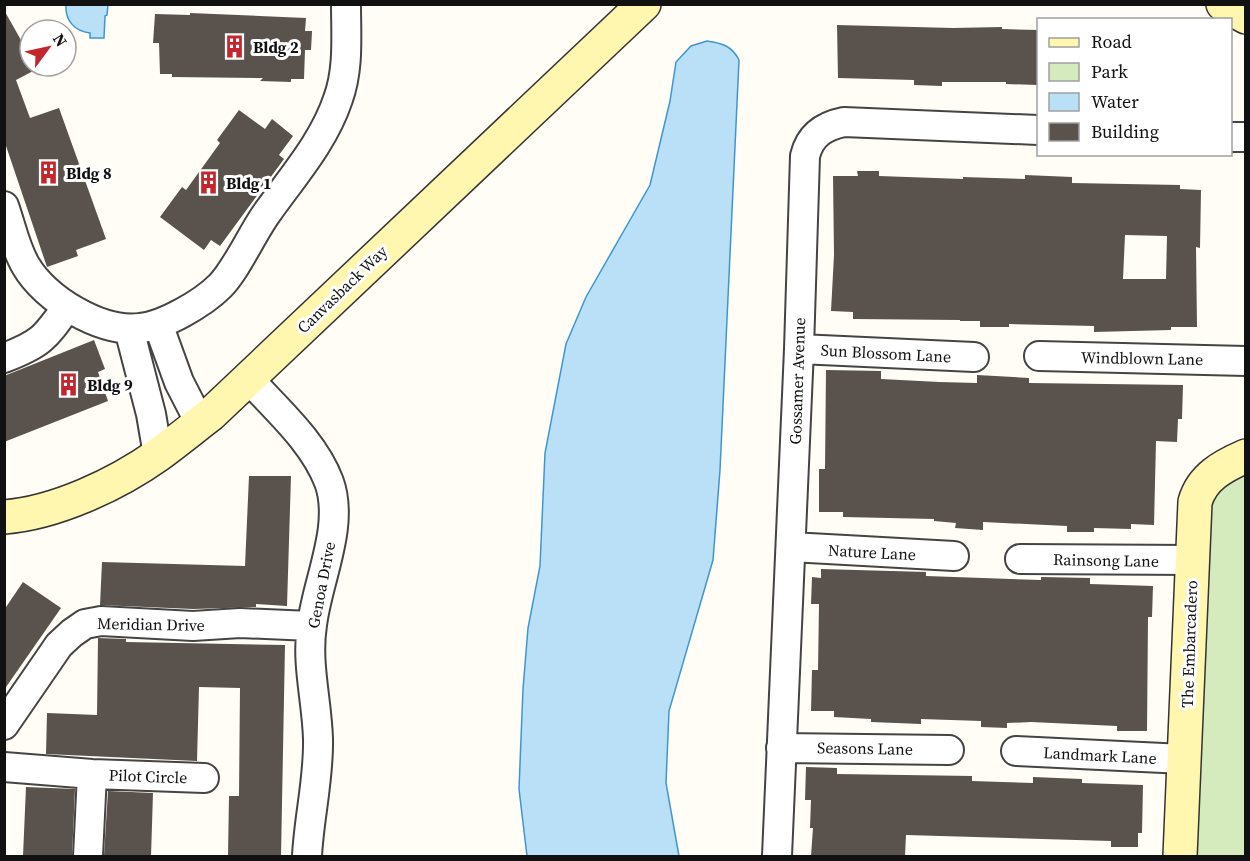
<svg xmlns="http://www.w3.org/2000/svg" width="1250" height="861" viewBox="0 0 1250 861" font-family="'Source Serif 4',serif">
  <style>
    .green { fill: #d5ebbd }
    .water { fill: #b9e0f7; stroke: #3f96cf; stroke-width: 1.5 }
    .building { fill: #5a524d; fill-rule: evenodd }
    .lines { fill: none; stroke-linecap: round; stroke-linejoin: round }
    .street-casing { stroke: #444; stroke-width: 32 }
    .secondary-casing { stroke: #333; stroke-width: 36 }
    .street { stroke: #fff; stroke-width: 28 }
    .secondary { stroke: #fff6b0; stroke-width: 33 }
    .labels { text-anchor: middle; dominant-baseline: central; stroke-width: 6; stroke-linejoin: round; paint-order: stroke }
    .poi-label { font-size: 16px; font-weight: bold; fill: #111; stroke: #fff; text-anchor: start }
    .street-label { font-size: 16px; fill: #111; stroke: #fff }
  </style>
  <rect width="100%" height="100%" fill="#fffdf5"/>
  <path class="green" d="M1245,472V856H1190L1205,497Z"/>
  <path class="water" d="M66,5H108L107,15L105,16L104,38H90V33C74,31 65,20 66,5Z
    M707,41C722,43 732,46 739,60L720,470L713,560L669,711L666,783L679,856H527L519,789L523,689L528,628L540,566L545,453L566,344L586,297L650,185L670,101L676,62L691,46Z"/>
  <path class="building" d="M4,10L30,56V66H35L37,69L16,80L30,118L59,108L106,239L76,250L78,256L47,267L4,140Z
    M190,13L306,18L305,31H312L311,50H305L304,79H291V82L260,81L263,78L172,77V74H160L159,43H153L155,14L190,15Z
    M837,25L953,28L1002,27V29L1038,30V85L1006,84V82H942V86L914,85V80L838,78Z
    M239,110L265,129L272,119L293,136L279,155L284,159L220,246L211,240L204,250L160,217L182,187L186,190L220,143L217,140Z
    M857,171H879V176L963,179V177L1025,179V175L1072,177V183L1180,185V189L1201,190L1200,248L1196,247L1197,327H1171V330L1094,332V326L1009,324V327H980V321H960V320L853,319V312L831,311L834,255L833,176H858ZM1125,235L1167,236L1166,279H1123Z
    M94,340L105,369L98,372L108,401L4,442V376Z
    M826,370L881,371V379L939,382L977,383V375L1029,378V383L1183,385L1182,419H1178L1177,442L1156,441L1154,525L1131,524V529L1094,528V532H1067V526L983,522V530L955,528L956,523L934,521V519L843,517V512H819V469H825Z
    M249,476H291L287,606L256,604V607L193,609L100,605L102,562L245,566Z
    M821,569L926,572V576L1041,580V577L1090,578V584L1153,586L1152,617H1148L1147,731H1117V726L1031,722L1007,723V728L981,727V721L921,719V724L871,722V719L834,717V711H811L812,670H818L819,604H811L812,577L821,578Z
    M23,582L61,608L4,690V610Z
    M98,638L126,639V642L285,645L281,856H228L229,796H239L240,688L199,687L197,761L46,754L47,713L97,715Z
    M806,767L837,768V774L972,776V781L1033,783V777L1082,779V783L1143,785L1142,833H1138V847H1111V841L906,835L905,856H811L813,828H810L811,800H805Z
    M26,787L75,789L72,856H23Z
    M108,791L153,793L151,856H104Z"/>
  <g class="lines">
    <defs>
      <path id="street" d="M1230,137H1246
        M4,206C11,225 15,248 26,266C45,299 101,333 140,328C164,326 203,303 220,286C237,269 253,231 269,210C294,175 324,141 338,99C349,69 346,36 346,4
        M158,324L179,382L200,423
        M129,329L151,414L158,455
        M799,349L974,357
        M1039,356L1246,361
        M4,358C41,344 45,338 67,307
        M248,378C277,410 314,442 329,482C345,526 317,581 312,625C306,663 317,701 318,739C319,778 309,817 307,856
        M791,547L954,556
        M1020,559L1193,560
        M4,725L59,645L72,633L85,624L101,621L193,626L240,623L311,626
        M781,748L949,750
        M1016,751L1184,759
        M4,767L92,774L204,778
        M88,856L92,774
        M777,856L799,349L805,156C810,135 824,126 844,122L1038,130"/>
      <path id="secondary" d="M1223,4L1246,17
        M4,517C56,513 117,484 158,455C176,442 193,428 210,415L644,4
        M1180,856L1195,502C1202,477 1223,466 1246,456"/>
    </defs>
    <use href="#street" class="street-casing"/>
    <use href="#secondary" class="secondary-casing"/>
    <use href="#street" class="street"/>
    <use href="#secondary" class="secondary"/>
  </g>
  <defs>
    <symbol id="building-bare" viewBox="-9 -9 18 18"><path d="M-4-6H4V6H1V3H-1V6H-4ZM-2.5-4.3h1.7v1.8h-1.7ZM.8-4.3h1.7v1.8H.8ZM-2.5-1h1.7V.8h-1.7ZM.8-1h1.7V.8H.8Z" fill="#c4262e" stroke="#fff" stroke-width="2.5" paint-order="stroke"/></symbol>
  </defs>
  <g fill-rule="evenodd">
    <use href="#building-bare" x="218" y="30" width="33" height="33"/>
    <use href="#building-bare" x="32" y="156" width="33" height="33"/>
    <use href="#building-bare" x="192" y="166" width="33" height="33"/>
    <use href="#building-bare" x="52" y="368" width="33" height="33"/>
  </g>
  <g class="labels">
    <g class="poi-label">
      <text x="253" y="47">Bldg 2</text>
      <text x="66" y="173">Bldg 8</text>
      <text x="226" y="183">Bldg 1</text>
      <text x="87" y="385">Bldg 9</text>
    </g>
    <g class="street-label">
      <text transform="translate(342 289) rotate(-44)">Canvasback Way</text>
      <text transform="translate(886 353) rotate(3)">Sun Blossom Lane</text>
      <text transform="translate(1142 358) rotate(1)">Windblown Lane</text>
      <text transform="translate(797 381) rotate(-88)">Gossamer Avenue</text>
      <text transform="translate(872 552) rotate(3)">Nature Lane</text>
      <text transform="translate(1106 560) rotate(1)">Rainsong Lane</text>
      <text transform="translate(321 585) rotate(-79)">Genoa Drive</text>
      <text transform="translate(151 624) rotate(1)">Meridian Drive</text>
      <text transform="translate(1189 644) rotate(-88)">The Embarcadero</text>
      <text transform="translate(865 748) rotate(1)">Seasons Lane</text>
      <text transform="translate(1100 755) rotate(3)">Landmark Lane</text>
      <text transform="translate(148 776) rotate(2)">Pilot Circle</text>
    </g>
  </g>
  <rect width="1250" height="861" fill="none" stroke="#111111" stroke-width="12"/>
  <rect x="1037" y="18" width="195" height="138" fill="#ffffff" stroke="#a0a0a0" stroke-width="1.5"/>
  <rect x="1049" y="38" width="30" height="9" fill="#fff6b0" stroke="#a0a0a0" stroke-width="1.5"/>
  <text x="1091" y="48" font-size="18" fill="#111111">Road</text>
  <rect x="1049" y="63" width="30" height="18" fill="#d5ebbd" stroke="#a0a0a0" stroke-width="1.5"/>
  <text x="1091" y="78" font-size="18" fill="#111111">Park</text>
  <rect x="1049" y="93" width="30" height="18" fill="#b9e0f7" stroke="#a0a0a0" stroke-width="1.5"/>
  <text x="1091" y="108" font-size="18" fill="#111111">Water</text>
  <rect x="1049" y="123" width="30" height="18" fill="#5a524d" stroke="#a0a0a0" stroke-width="1.5"/>
  <text x="1091" y="138" font-size="18" fill="#111111">Building</text>
  <g transform="translate(48 48) rotate(57)"><circle r="28" fill="#ffffff" stroke="#a0a0a0" stroke-width="1.5"/>
  <path d="M0-4.5L10 22L0 15L-10 22Z" fill="#c4262e"/>
  <text y="-9" font-size="16" font-weight="bold" text-anchor="middle" fill="#111111">N</text>
  </g>
</svg>
